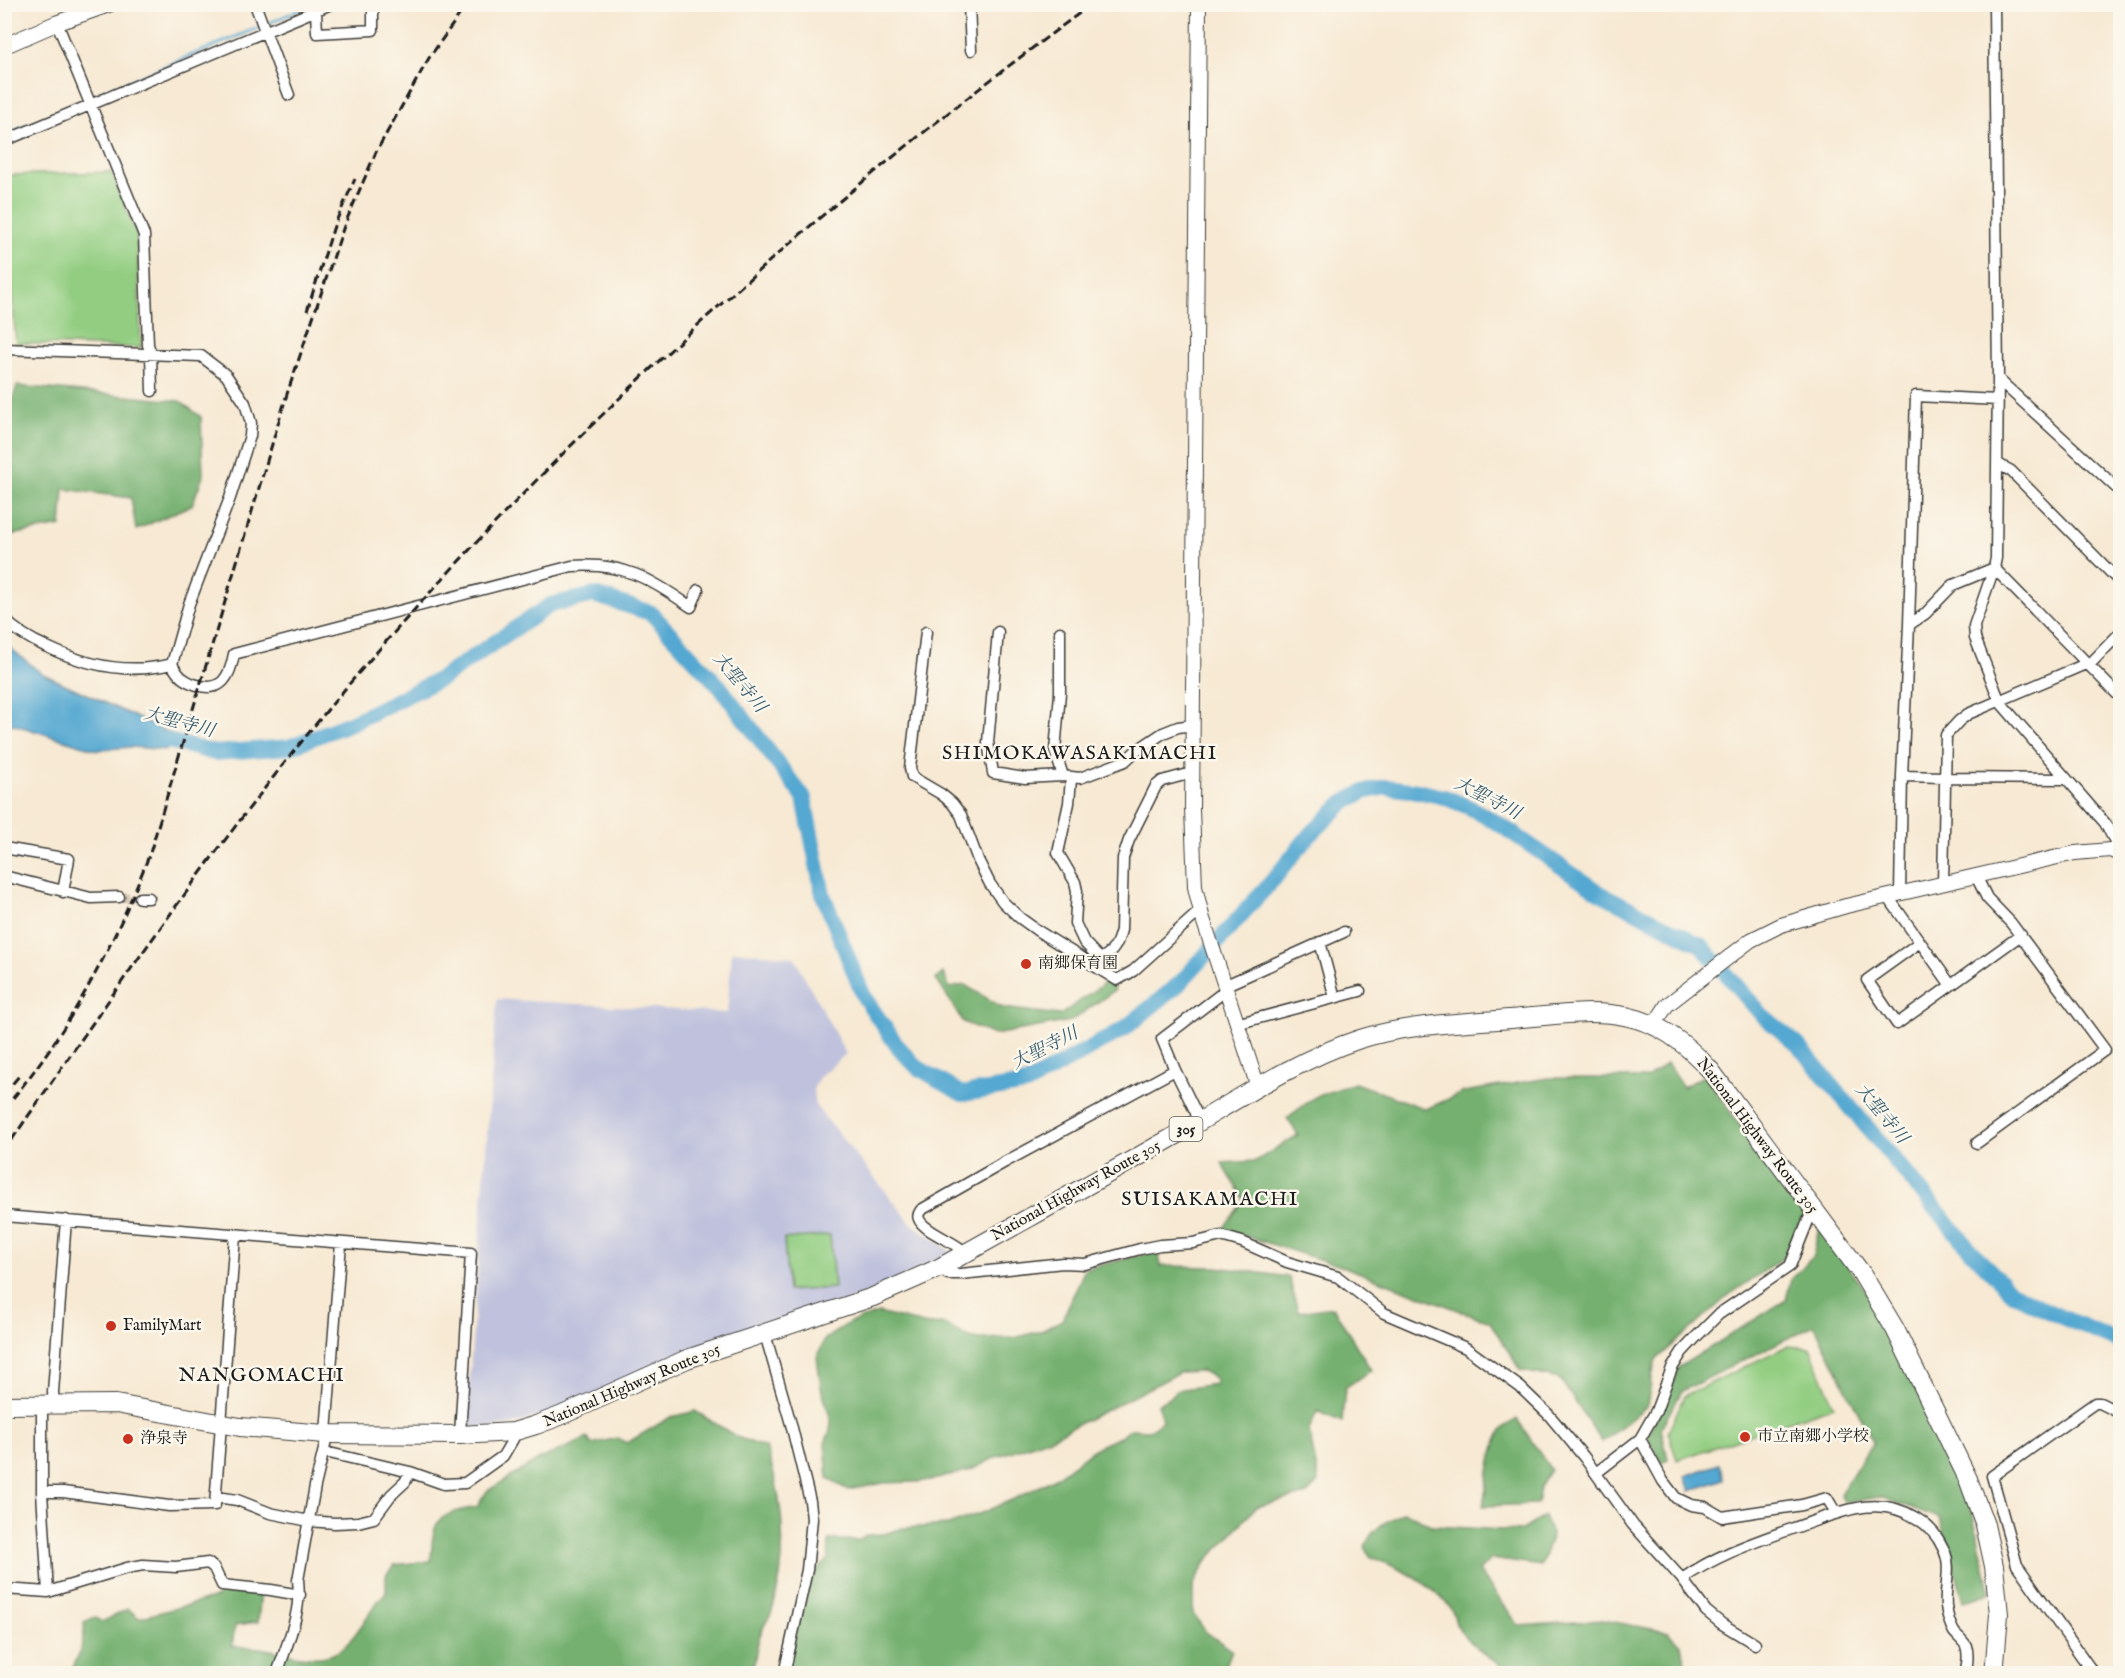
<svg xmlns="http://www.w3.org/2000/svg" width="2125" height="1678" viewBox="0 0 2125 1678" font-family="'IM FELL English','Noto Serif JP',serif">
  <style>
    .industrial { fill: #c0c2dd }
    .green { fill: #92cd81; stroke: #57744e; stroke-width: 1.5 }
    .forest { fill: #75b06f; stroke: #486646; stroke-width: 1.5 }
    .water { fill: #55a8d1; stroke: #386276; stroke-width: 1.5 }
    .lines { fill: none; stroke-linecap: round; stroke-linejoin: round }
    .stream { stroke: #55a8d1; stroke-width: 3 }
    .river { stroke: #55a8d1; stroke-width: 16 }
    .minor-tunnel { stroke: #d6cab8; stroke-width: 10; stroke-dasharray: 10 5; stroke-linecap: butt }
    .minor-casing { stroke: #3d3b37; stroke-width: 13 }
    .tertiary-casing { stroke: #3d3b37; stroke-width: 16 }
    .secondary-casing { stroke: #3d3b37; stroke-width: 17 }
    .trunk-casing { stroke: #3d3b37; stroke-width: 20 }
    .minor { stroke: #fff; stroke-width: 10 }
    .tertiary { stroke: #fff; stroke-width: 14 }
    .secondary { stroke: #fff; stroke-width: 15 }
    .trunk { stroke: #fff; stroke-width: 18 }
    .rail { stroke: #1c1c1c; stroke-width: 3; stroke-dasharray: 9 4.5; stroke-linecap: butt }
    .poi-dot { fill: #c8321e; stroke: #fbf7ec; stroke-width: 2 }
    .labels { text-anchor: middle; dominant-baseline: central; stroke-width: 5; stroke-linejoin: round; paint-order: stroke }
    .shield { fill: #fbf7ec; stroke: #5f5e5a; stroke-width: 1.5 }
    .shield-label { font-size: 15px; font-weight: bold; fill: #1c1c1c }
    .poi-label { font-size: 16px; fill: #1c1c1c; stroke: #fbf7ec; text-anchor: start }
    .street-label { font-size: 16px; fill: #1c1c1c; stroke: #fbf7ec }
    .water-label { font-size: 18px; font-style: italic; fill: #365b6d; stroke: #fbf7ec }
    .quarter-label { font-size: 20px; letter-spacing: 1.5px; fill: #1c1c1c; stroke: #fbf7ec }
  </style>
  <rect width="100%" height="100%" fill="#fbf7ec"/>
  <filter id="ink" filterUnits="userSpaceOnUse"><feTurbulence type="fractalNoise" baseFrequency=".0167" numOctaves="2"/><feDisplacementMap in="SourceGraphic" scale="12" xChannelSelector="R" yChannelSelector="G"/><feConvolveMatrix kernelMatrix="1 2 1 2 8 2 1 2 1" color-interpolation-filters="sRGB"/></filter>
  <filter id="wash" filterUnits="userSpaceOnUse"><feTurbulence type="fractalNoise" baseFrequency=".008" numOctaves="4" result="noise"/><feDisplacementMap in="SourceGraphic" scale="24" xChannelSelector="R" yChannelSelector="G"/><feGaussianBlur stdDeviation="1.35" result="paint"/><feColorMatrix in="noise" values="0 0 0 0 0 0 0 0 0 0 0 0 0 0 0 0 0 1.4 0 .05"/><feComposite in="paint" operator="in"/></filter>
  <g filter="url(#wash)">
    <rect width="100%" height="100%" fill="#f7e9d3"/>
    <path class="industrial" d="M732,951L794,957L846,1054L820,1076L813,1089L815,1105L912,1224L952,1252L870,1293L548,1414L507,1426L466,1428L497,999L727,1013Z"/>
    <path class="green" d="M111,172L137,235L141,348L16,343L5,214V175Z
      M830,1235L834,1288L788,1291L784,1239Z
      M1787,1346L1810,1348L1834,1406L1677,1460L1668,1432L1684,1396Z"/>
    <path class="forest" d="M17,386L180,401L201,417L203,476L192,505L136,530L131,498L64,489L61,526L5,536V481L10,469L7,449H5V400L11,403Z
      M943,973L950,988L965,985L1003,1008L1060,1015L1109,980L1115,990L1071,1021L994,1035L963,1022L936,979Z
      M1667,1063L1683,1087L1705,1075L1751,1142L1806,1210L1786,1256L1729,1295L1655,1361L1647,1406L1602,1442L1560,1379L1520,1370L1490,1322L1347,1268L1223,1229L1244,1200L1222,1163L1256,1161L1298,1135L1287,1118L1315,1097L1355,1083L1426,1109L1464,1092L1548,1078H1647Z
      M1819,1227L1889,1322L1964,1477L1991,1593L1964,1601L1940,1518L1880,1497L1845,1503L1840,1494L1873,1442L1814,1325L1682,1391L1661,1428L1668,1459L1662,1463L1647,1438L1679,1367L1786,1300L1791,1279L1813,1256Z
      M1158,1251L1161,1266L1216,1267L1289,1277L1298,1312L1333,1307L1371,1370L1345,1388L1342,1422L1317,1411L1309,1430L1319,1482L1307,1494L1256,1507L1206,1562L1193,1586V1614L1206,1632L1232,1650L1223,1673L798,1674L788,1664L807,1591L815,1572L828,1559L829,1540H858L867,1535L884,1534L903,1528L948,1525L984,1512L1025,1494L1055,1478L1097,1447L1120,1437L1130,1429L1149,1430L1162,1421L1158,1404L1169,1398L1176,1390L1215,1384V1378L1202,1371L1181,1372L1051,1438L998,1456L971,1470L937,1479L916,1482L883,1483L848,1490L828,1479L825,1443L830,1431L831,1420L821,1388L817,1357L825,1339L849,1323L878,1313L928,1325L943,1324L972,1339L1014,1338L1041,1331L1062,1320L1085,1269Z
      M695,1411L737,1437L766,1448C784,1501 789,1554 773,1608C771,1616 764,1624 761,1633C757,1642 756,1654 754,1664L721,1674H70C78,1656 86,1641 84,1622L95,1617L102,1622L128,1609L139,1618L217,1597L223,1589L261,1592L258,1622L235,1625L232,1646C241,1647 250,1647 259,1648C285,1651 321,1668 344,1647C361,1631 370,1608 386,1592V1575L394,1565L431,1561C433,1519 435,1515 477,1507L487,1491L540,1459L588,1438L591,1444L618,1438L627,1443L669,1418Z
      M1517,1419L1551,1470L1540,1487L1537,1504L1483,1506C1487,1487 1491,1440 1505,1427C1508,1424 1514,1421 1517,1419Z
      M1404,1512L1434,1526L1521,1531L1544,1516L1552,1534L1541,1566L1491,1559L1479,1571L1519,1626L1603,1620L1668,1632L1681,1646L1690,1673H1514C1497,1664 1467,1644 1457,1626C1454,1621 1455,1614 1451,1609C1433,1583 1398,1568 1370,1556L1365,1547C1371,1528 1387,1521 1404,1512Z"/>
    <path class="water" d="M4,643L41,673L172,734L167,750L131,747L97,750L5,722Z
      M1719,1464L1724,1479L1690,1491L1685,1476Z"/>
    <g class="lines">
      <path class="stream" d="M269,23L312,4
        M91,97L260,27
        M14,131L85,100"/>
      <path class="river" d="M150,736L215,753L289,747L353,722L442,678L550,605L594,595L651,613L720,687L804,798L823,895L864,997L898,1047L917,1067L962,1094L1026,1084L1124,1029L1179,984L1273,880L1307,838L1342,804L1363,792L1386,787L1417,791L1444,797L1469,807L1499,824L1600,893L1701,945L1762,1015L1798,1045L1973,1253L2011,1292L2045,1310L2120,1342"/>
    </g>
  </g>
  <g filter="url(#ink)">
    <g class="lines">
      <path class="minor-tunnel" d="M119,897L140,898"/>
      <defs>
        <path id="minor" d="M255,4L289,95
          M969,4L971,50
          M1994,4L1998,379L1996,558L1994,568L1974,626L1975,638L2000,702L2105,823L2117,845L2118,853
          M316,11L317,33L373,30V4
          M57,23L144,235L148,345L151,353L152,391
          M4,141L331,4
          M4,349L201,356L226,375L245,403L251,423L250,436L230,498L189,604L172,664C178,676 184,681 197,685C222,693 230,676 234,654L572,566C623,562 651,579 691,607L698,590
          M1998,379L2120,491
          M1998,464L2011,471L2120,582
          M1994,568L2120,697
          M4,619C17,632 31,640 47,647C87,666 128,675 172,664
          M1909,625L1925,614L1953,585L1994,568
          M926,632L910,768L912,777L941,794L952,803L961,815L978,860L990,884L1003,902L1020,918L1038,931L1117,980L1133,971L1201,910
          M998,632L988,742L993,773L1025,778L1063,776L1080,778L1125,761L1136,751L1163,733L1178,727L1193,725
          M1060,632V693L1055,751L1063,776
          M2090,664L2120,633
          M1945,777L1902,776L1909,625L1916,396L1998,400
          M1945,778L2067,779
          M1071,779L1069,803L1058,853L1075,882L1077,891L1075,923L1084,942L1100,959L1099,964
          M4,848L69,859L63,892
          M4,876L91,898L119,897
          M1976,876L1987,898L2011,923L2105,1050L1977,1143
          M1943,884L1946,735L1959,721L1968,714L2088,663
          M1900,894L1902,776
          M1888,897L1950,984
          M140,898H149
          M1320,942L1335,998
          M1920,942L1867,980L1897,1024L2021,935
          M1100,959C1114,952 1117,945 1121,930L1123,858L1129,840L1156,786L1162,781L1192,773
          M1224,986L1344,932
          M1236,1024L1360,991
          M1200,1121L1175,1070L1162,1039L1225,991
          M4,1216L471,1253L460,1435
          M966,1253C956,1242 923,1231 919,1219C917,1215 919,1213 921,1210L1005,1162L1175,1070
          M939,1268L948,1274H961L1063,1263L1085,1264L1140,1249L1160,1245L1193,1243L1221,1236L1242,1242L1287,1262L1338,1277L1384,1313L1466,1348L1520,1387L1549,1415L1584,1457L1633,1525L1682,1579L1706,1611L1722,1624L1755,1644
          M765,1334L791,1424L810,1501L812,1519L807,1570L784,1674
          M42,1404V1492L48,1592
          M54,1404L53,1392L66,1220
          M1640,1439L1663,1481L1676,1498L1691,1505L1705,1507L1722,1517L1802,1505L1827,1498L1836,1513
          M325,1452L410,1472L444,1484L465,1483L503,1456L513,1439V1432
          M1596,1473L1640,1439L1656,1411L1672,1368L1682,1352L1697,1336L1719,1314L1790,1266L1810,1216L1817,1215
          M42,1492H63L169,1506L215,1505L235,1235
          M216,1497L237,1500L270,1513L309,1521L335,1523L358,1522L374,1518L391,1495L405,1482L410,1472
          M1682,1579C1718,1554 1753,1543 1794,1528C1834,1515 1876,1492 1916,1518C1928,1525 1937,1535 1943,1548C1953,1567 1944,1586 1946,1606C1947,1614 1950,1625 1954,1632C1958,1637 1964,1641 1966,1646C1969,1654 1967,1666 1965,1674
          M4,1589L48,1592L127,1568L143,1565L176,1567L208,1563L214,1568L222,1585L271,1590L300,1595
          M277,1674C287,1643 302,1613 298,1580L315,1486L325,1445L341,1243
          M2094,1674L2017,1565L1992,1476L2095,1403H2100L2120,1413"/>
        <path id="tertiary" d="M1199,4L1192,809L1195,887L1202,916L1258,1087
          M1654,1025L1667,1005L1751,940L1781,925L1846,906L2075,853L2110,850L2120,854"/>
        <path id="secondary" d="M4,46L57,23L110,4"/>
        <path id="trunk" d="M4,1405L116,1404L240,1427L325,1434L460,1435L513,1432L536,1425L560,1416L687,1359L873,1297L939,1268C1021,1222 1105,1176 1187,1129C1243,1096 1299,1059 1360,1039C1411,1023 1468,1023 1521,1018C1605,1010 1650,1003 1711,1071L1862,1274L1895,1329L1968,1479L1985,1525L1994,1566L1999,1614L1994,1674"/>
      </defs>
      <use href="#minor" class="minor-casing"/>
      <use href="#tertiary" class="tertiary-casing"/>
      <use href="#secondary" class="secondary-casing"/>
      <use href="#trunk" class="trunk-casing"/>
      <use href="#minor" class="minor"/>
      <use href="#tertiary" class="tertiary"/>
      <use href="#secondary" class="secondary"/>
      <use href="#trunk" class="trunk"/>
      <path class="rail" d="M307,311L334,226L355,179
        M4,1094L19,1076
        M4,1109C69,1032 114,946 150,853L287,394L344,226L376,152L429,58L467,4
        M4,1151C116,989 228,826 356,676C573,424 823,200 1092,4"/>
    </g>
  </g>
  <g class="poi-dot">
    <circle cx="1026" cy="964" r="6"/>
    <circle cx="111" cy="1326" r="6"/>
    <circle cx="1745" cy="1437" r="6"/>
    <circle cx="128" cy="1439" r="6"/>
  </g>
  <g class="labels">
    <rect class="shield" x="1169.5" y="1117" width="33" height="24" rx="4.5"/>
    <g class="shield-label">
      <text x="1186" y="1129">305</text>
    </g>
    <g class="poi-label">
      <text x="1038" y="964">南郷保育園</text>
      <text x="123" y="1326">FamilyMart</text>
      <text x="1757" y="1437">市立南郷小学校</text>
      <text x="140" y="1439">浄泉寺</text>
    </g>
    <g class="street-label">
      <text transform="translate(1757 1136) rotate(53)">National Highway Route 305</text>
      <text transform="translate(1076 1191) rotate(-29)">National Highway Route 305</text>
      <text transform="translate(632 1386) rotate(-23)">National Highway Route 305</text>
    </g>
    <g class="water-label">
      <text transform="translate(739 683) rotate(50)">大聖寺川</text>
      <text transform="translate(179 723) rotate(15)">大聖寺川</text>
      <text transform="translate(1487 799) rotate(27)">大聖寺川</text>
      <text transform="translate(1045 1049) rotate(-27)">大聖寺川</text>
      <text transform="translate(1881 1114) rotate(50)">大聖寺川</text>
    </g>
    <g class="quarter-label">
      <text x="1080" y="753">SHIMOKAWASAKIMACHI</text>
      <text x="1210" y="1199">SUISAKAMACHI</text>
      <text x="262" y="1375">NANGOMACHI</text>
    </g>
  </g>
  <rect width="2125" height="1678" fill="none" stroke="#fbf7ec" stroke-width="24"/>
</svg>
